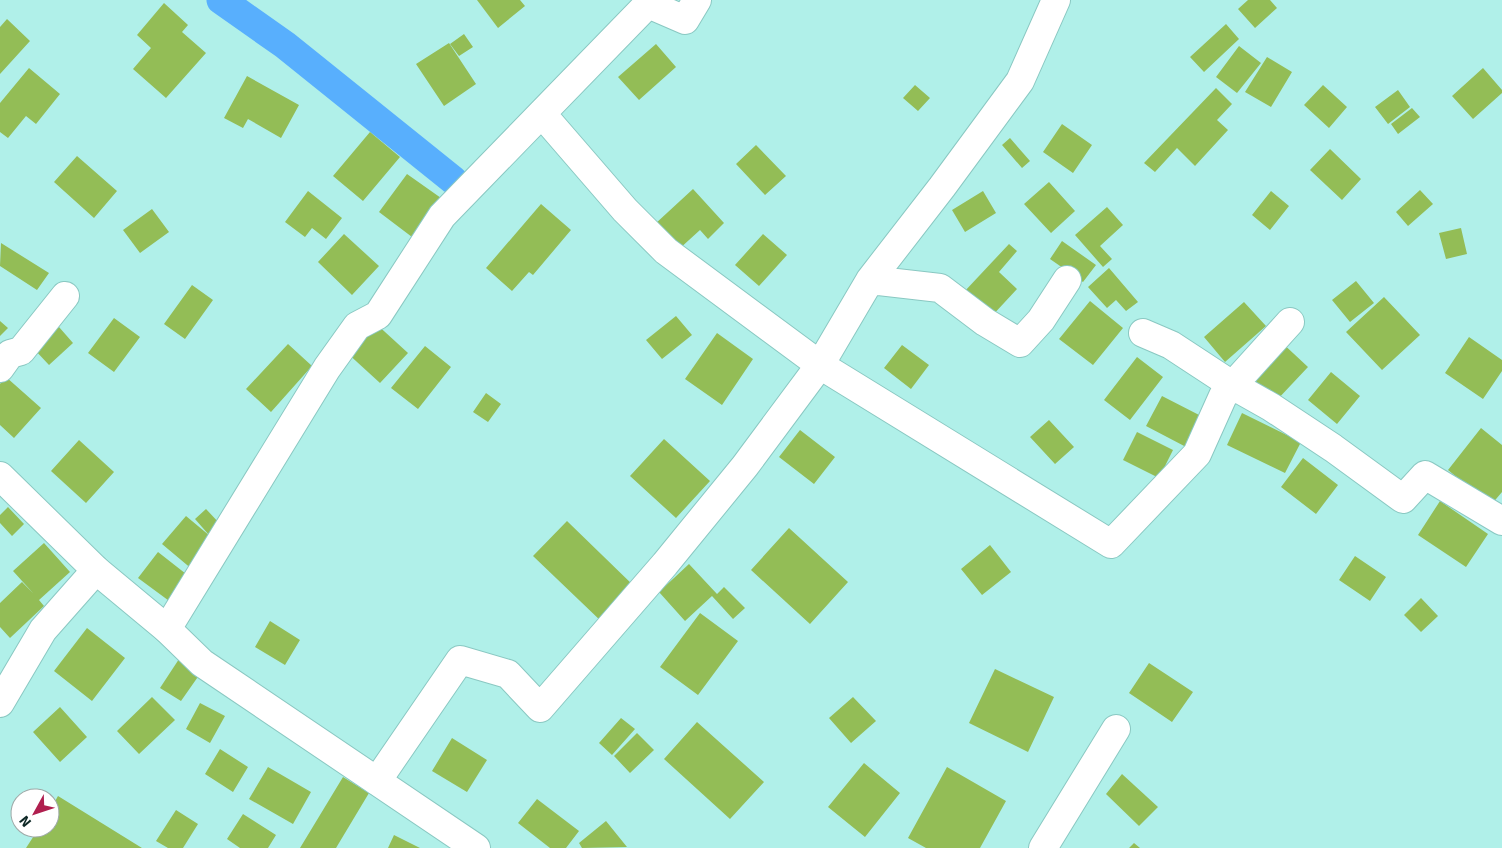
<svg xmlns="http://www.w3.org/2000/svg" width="1502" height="848" viewBox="0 0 1502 848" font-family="Signika,sans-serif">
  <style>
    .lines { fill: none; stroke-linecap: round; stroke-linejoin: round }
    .canal { stroke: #58affd; stroke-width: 29 }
    .building { fill: #93bd56 }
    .minor-casing { stroke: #8ac8c2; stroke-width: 30 }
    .tertiary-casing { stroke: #8ac8c2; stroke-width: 30 }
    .minor { stroke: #fff; stroke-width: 28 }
    .tertiary { stroke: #fff; stroke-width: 28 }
  </style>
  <rect width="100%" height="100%" fill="#b0f0e9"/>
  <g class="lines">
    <path class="canal" d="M221,0L285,45L453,180"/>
  </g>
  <path class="building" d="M477,0H520L525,6L498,28Z
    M1248,0H1270L1277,8L1255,28L1238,9Z
    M164,3L188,25L182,32L206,53L166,98L133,69L151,48L137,35Z
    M7,19L30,41L0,74V27Z
    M1226,24L1239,39L1204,72L1190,57Z
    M464,34L473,47L459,56L450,44Z
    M449,43L476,84L444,106L416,64Z
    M656,44L676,67L639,100L618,77Z
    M1239,46L1261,63L1237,93L1216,77Z
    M1267,57L1292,72L1271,107L1245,92Z
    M29,68L60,94L36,124L26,116L8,138L0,132V103Z
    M1483,68L1502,90V93L1473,119L1452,96Z
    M247,76L299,105L281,138L248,119L243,128L224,118Z
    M915,85L930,98L918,111L903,98Z
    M1323,85L1347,107L1329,128L1304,105Z
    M1216,88L1232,104L1217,120L1228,130L1195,166L1177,148L1155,172L1144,163Z
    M1398,90L1410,107L1388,124L1375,107Z
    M1412,108L1420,117L1398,134L1391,124Z
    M1062,124L1092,145L1073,173L1043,152Z
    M370,132L400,157L363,201L333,176Z
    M1010,138L1030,161L1022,168L1002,145Z
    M756,145L786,176L765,195L736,164Z
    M1330,149L1361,179L1342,200L1310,170Z
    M77,156L117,191L94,218L54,182Z
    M407,174L441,198L412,237L379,212Z
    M1049,182L1075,211L1051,233L1024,204Z
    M693,189L724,223L708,239L700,230L678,250L655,224Z
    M1420,190L1433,204L1408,226L1396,212Z
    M308,191L342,218L326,239L312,228L305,237L285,222Z
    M983,191L996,213L965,232L952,210Z
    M1271,191L1289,206L1270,230L1252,215Z
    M541,204L571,230L533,275L529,272L512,291L486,268Z
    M1107,207L1123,225L1100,246L1112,259L1103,267L1075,235Z
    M152,209L169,232L140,253L123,230Z
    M1461,228L1467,254L1446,259L1439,233Z
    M344,234L379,266L352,295L318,262Z
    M763,234L787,255L759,286L735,265Z
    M1062,241L1096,265L1083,282L1050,259Z
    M1,243L49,273L37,290L0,266Z
    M1009,244L1017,251L999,272L1017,289L991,317L964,292Z
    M1109,268L1138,302L1126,311L1116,300L1107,308L1088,287Z
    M1356,281L1374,303L1350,322L1332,300Z
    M192,285L213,300L185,339L164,324Z
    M1384,297L1420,335L1382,370L1346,332Z
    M1090,301L1123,328L1093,365L1059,339Z
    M1244,302L1266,326L1225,362L1204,337Z
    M676,316L692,335L662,359L646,340Z
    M114,318L140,337L114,372L88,353Z
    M0,321L8,328L0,336Z
    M373,321L408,353L380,383L345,351Z
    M59,327L73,343L49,365L34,349Z
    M717,333L753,359L722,405L685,379Z
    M1469,337L1502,360V371L1483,399L1445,373Z
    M1279,340L1308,367L1276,401L1248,374Z
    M288,344L312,366L271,412L246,389Z
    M902,345L929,365L911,389L884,368Z
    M425,346L451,367L418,409L391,388Z
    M1137,357L1163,377L1130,420L1104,400Z
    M1331,372L1360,396L1337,424L1308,400Z
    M6,377L41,408L14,438L0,425V384Z
    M486,393L501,404L488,422L473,412Z
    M1162,396L1203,417L1188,448L1146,426Z
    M1242,413L1301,442L1285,473L1227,445Z
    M1049,420L1074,447L1055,464L1030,437Z
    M1481,428L1502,445V492L1491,505L1448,470Z
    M800,430L835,457L814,484L779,457Z
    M1137,432L1173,450L1159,478L1123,460Z
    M664,439L710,481L676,518L630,476Z
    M79,440L114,472L86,503L51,471Z
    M1303,458L1338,485L1316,514L1281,487Z
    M1440,501L1488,534L1466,567L1418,535Z
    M8,507L24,524L12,536L0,523V515Z
    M206,509L221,525L209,535L195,519Z
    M186,516L216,541L193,570L162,544Z
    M567,521L636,588L603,623L533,556Z
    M789,528L848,582L810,624L751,570Z
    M44,543L70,572L39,600L44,606L10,638L0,627V603L22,582L33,593L13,571Z
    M990,545L1011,572L982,595L961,569Z
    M158,552L195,581L176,606L138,578Z
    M1355,556L1386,577L1370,601L1339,580Z
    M689,564L717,594L724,587L745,608L733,619L712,596L685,621L659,592Z
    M1421,598L1438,616L1421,632L1404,615Z
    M700,613L738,641L698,695L660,667Z
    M270,621L300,640L285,665L255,647Z
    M87,628L125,658L92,701L54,671Z
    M181,656L202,671L181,701L160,688Z
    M1149,663L1193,692L1172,722L1129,693Z
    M995,669L1054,697L1028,752L969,723Z
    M152,697L175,720L139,754L117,731Z
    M853,697L876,721L851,743L829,718Z
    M200,703L225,716L210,743L186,729Z
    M60,707L87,737L60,762L33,732Z
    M621,718L635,729L612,755L599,743Z
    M697,722L764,782L730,819L664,759Z
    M637,733L654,750L630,773L614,756Z
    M452,738L487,760L467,792L432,771Z
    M220,749L248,767L233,792L205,774Z
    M864,763L900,793L865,837L828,807Z
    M268,767L311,792L293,824L249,799Z
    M947,767L1006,801L980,848H926L908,838Z
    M1122,774L1158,807L1139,826L1106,794Z
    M343,777L369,793L336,848H300Z
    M58,796L142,848H26L39,828H50V810Z
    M537,799L579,831L566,848H550L518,823Z
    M176,810L198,824L183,848H168L156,841Z
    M243,814L276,835L268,848H240L227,839Z
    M606,821L627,847L582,848L579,843Z
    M394,835L420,848H388Z
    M1134,843L1140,848H1129Z"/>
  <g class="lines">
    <defs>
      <path id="minor" d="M542,114L625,210L666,251L820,365L1111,544L1197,454L1223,396L1290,322
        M870,280L940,288L985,322L1020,343L1041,320L1067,280
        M1143,333L1171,345L1232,385L1271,407L1333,448L1403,499L1425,475L1502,521
        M0,368L10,354L21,351L65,296
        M167,629L327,368L357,326L378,315L442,216L648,4L685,20L697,0
        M0,703L43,630L96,570
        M377,781L460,660L508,674L540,708L665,564L745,466L820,365L870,280L942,187L1020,81L1056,0
        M1043,848L1116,729"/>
      <path id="tertiary" d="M0,476L96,570L167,629L202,663L476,848"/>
    </defs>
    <use href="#minor" class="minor-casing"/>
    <use href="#tertiary" class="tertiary-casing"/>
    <use href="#minor" class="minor"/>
    <use href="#tertiary" class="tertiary"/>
  </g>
  <g transform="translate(35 813) rotate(230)"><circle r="24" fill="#ffffff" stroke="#9ea9a8"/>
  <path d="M0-4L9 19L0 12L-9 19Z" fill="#b01f4f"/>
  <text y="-8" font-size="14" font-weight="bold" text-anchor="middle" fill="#0d2725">N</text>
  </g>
</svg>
